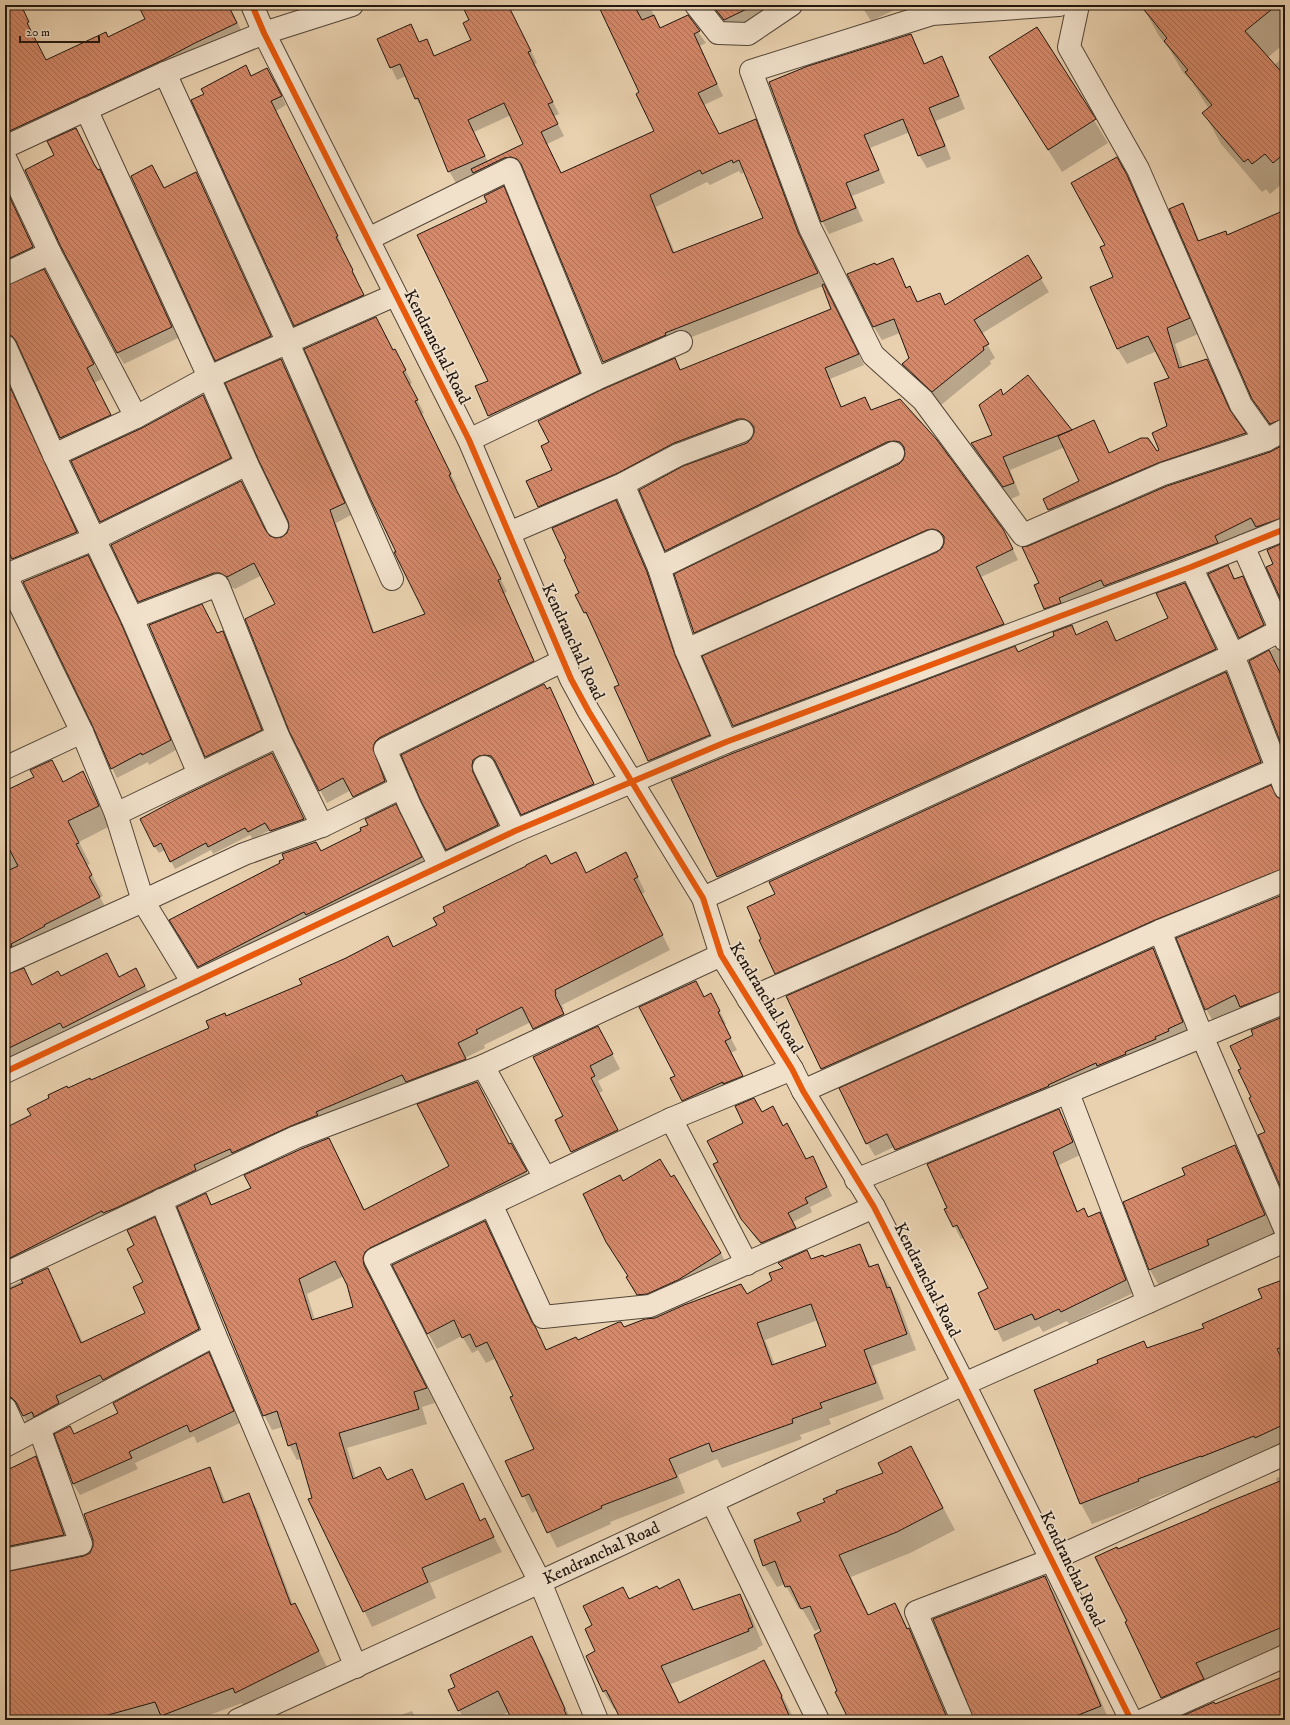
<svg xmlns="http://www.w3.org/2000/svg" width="1290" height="1725" viewBox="0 0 1290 1725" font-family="'IM FELL DW Pica',serif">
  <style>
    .shadow { fill: #0003; fill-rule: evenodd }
    .building { fill: url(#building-back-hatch); stroke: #20160f; fill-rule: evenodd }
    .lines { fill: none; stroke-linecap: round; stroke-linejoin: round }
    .minor-casing { stroke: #524537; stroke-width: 24 }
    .minor { stroke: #f1e1cb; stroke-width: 22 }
    .cycleway-casing { stroke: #f1e1cb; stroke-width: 8 }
    .cycleway { stroke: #e8590c; stroke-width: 6 }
    .labels { text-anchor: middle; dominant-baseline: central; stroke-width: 3.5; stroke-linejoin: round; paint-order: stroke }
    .street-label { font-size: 17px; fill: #20160f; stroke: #f1e1cb }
  </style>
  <defs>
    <pattern id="building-back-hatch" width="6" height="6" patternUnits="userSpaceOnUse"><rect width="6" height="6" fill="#d4896a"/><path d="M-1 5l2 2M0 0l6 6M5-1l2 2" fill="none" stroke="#ac6f56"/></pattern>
  </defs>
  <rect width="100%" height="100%" fill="#e9d1af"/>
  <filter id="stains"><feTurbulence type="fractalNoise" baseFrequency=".005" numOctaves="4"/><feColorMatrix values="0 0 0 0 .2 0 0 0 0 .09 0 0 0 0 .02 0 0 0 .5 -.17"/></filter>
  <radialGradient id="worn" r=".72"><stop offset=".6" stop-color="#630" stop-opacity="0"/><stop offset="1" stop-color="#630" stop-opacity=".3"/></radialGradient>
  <path class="shadow" d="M5,5H19L46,61L108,38L147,19L139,5H229L243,34L5,147Z
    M463,5H508L537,63L534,64L559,114L554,116L564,136L547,144L562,174L655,132L640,93L599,5H649L660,28L687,16L706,43L700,46L723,96L704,105L719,135L755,121L762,132L805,245L864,365L830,379L842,408L865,398L872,411L1009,541L1018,560L981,577L1009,635L740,736L734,726L943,549L945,541L940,539L701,643L694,633L899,465L904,461L906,453L901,451L672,561L640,490L747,443L752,440L755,431L751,429L545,517L539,506L553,470L550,442L675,359L681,371L833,310L823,286L671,345L610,374L604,362L525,171L518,168L475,174L456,183L449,171L424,110L416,99L406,76L397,80L378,39L410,25L420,43L426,40L435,57L473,41L470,21ZM511,115L524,145L488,162L474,132ZM739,171L741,174L745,172L764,218L675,253L656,207L707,182L710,185Z
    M705,5H807L736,39Z
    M861,5H905L871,21Z
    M1142,5H1285V43L1267,58L1274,65L1285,56V185L1283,183L1270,194L1266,189L1262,192L1221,144L1204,113L1209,109L1192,82L1182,71L1170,50L1159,36Z
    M1037,28L1108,143L1062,172L990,58Z
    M911,35L925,64L942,58L949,70L965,109L936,121L951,159L927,168L919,155L910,132L870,148L885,183L852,196L863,221L829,234L822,221Z
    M251,77H272L286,105L276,111L342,245L340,246L357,279L356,280L368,304L300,334L295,325Z
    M1117,159L1135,192L1198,334L1175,344L1183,368L1207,360L1216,376L1235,419L1165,459V461L1246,435L1254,449L1058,526L1044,499L1081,482L1065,447L1010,470L1020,495L1011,499L979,456L972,444L993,436L1000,390L1004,396L1072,431L1094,421L1110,453L1157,452L1160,450L1168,427L1171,379L1157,351L1127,364L1117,348L1114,278L1106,246Z
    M96,169L99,170L106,181L178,338L124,364L117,353Z
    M196,174L276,346L222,370L216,360L164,190Z
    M503,187L511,200L587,386L496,429L489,416L488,202Z
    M5,188L41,262L5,280Z
    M1182,204L1190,219L1200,242L1225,232L1228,236L1285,211V435L1279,438L1253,398Z
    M1027,256L1049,292L981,334L995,358L990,361L991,364L941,405L911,378L903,364L910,358L900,333L882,340L874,327L876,266L893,260L907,289L910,287L919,303L939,294L946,306Z
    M52,285L102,379L94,383L118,430L70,452L61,438L22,351L13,349L5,335V287Z
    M394,351L402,363L412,383L409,385L424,413L422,414L457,487L455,488L507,592L504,593L540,674L379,760L380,767L392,794L361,809L351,790L327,803L320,790L276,604L262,575L235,589L228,585L146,614L112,545L241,482L268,535L276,539L282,538L288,534L290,527L281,360L288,372L351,515L336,523L375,634L427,614L397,552Z
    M5,374L85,547L5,580Z
    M203,396L236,469L107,532L72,462L142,429Z
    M1285,445V533L1053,623L1044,609L1035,585Z
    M616,502L623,513L654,585L681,668L715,747L656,772L616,688L620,686L592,624L585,613L577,596L581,594Z
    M93,566L126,634L176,750L149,765L148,762L117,778L112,768Z
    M1228,567L1236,580L1242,577L1251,593L1272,640L1248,653L1240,637Z
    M1184,584L1223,663L726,890L718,876L1018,654L1056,636L1071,626L1077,636L1106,622L1117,642L1169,618Z
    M150,626L218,635L222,632L228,642L267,740L212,767L206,757Z
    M1275,648L1285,653V751L1250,661Z
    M1226,673L1231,682L1266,772L781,982L776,973V894Z
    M550,688L599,795L528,825L500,770L492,765L477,777L478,784L504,836L453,860L422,800Z
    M272,754L308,827L275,838L270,830L253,839L250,835L213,854L211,850L175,869L165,850L159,853L154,846Z
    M51,761L63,783L83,773L95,793L110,826L79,842L90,864L87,865L103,896L100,897L111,918L6,976L32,986L61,977L115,969L119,978L144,984L153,1001L5,1069V792L35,777Z
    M1277,799L1285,801V884L830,1083L787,997Z
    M404,821L430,873L208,982L179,935Z
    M575,853L586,873L634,869L645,892L642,894L670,950L562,1005L564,1009L562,1010L572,1029L543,1043L531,1022L484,1045L485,1048L465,1058L473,1074L411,1089L5,1280V1129L32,1116L68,1090L210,1028L226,1017L303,984L346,959L387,937L394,948Z
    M1285,895V1006L1214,1023L1206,1009Z
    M1153,949L1160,962L1189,1035L903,1162L894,1147L875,1156L867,1143Z
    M711,994L726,1024L724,1025L737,1050L731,1053L749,1088L689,1112L682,1101L677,1076L704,998Z
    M606,1042L620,1069L598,1081L603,1091L599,1093L625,1145L580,1166L556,1120L564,1116L534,1057Z
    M1059,1110L1066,1123L1080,1155L1059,1165L1078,1212L1084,1209L1089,1218L1100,1213L1107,1225L1133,1293L1069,1324L1067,1321L1043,1332L1039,1326L1003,1342L979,1293L989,1288L964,1238L961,1239L946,1210Z
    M762,1113L783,1127L806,1161L818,1166L832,1196L810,1207L812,1212L793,1222L800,1237L767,1252L748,1228L742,1219L719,1163Z
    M328,1139L365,1211L509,1145L520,1159L534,1186L371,1273L372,1281L435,1403L422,1407L427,1424L347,1448L356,1479L387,1481L411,1470L427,1501L463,1485L481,1521L485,1520L502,1552L430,1583L436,1598L372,1627L310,1500L313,1498L301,1459L297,1460L289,1445L283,1427L272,1430L264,1415L206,1194L212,1205L252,1189ZM344,1276L355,1308L315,1320L307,1294Z
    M1235,1146L1248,1169L1278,1238L1163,1292L1150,1270L1124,1202L1186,1175Z
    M154,1219L163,1234L207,1344L32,1431L21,1412L15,1410L5,1414V1287L11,1286L47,1269L56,1284L83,1343L147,1314L144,1282L136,1246Z
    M485,1222L494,1238L535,1328L547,1351L655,1318L747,1295L773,1280L783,1269L780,1263L823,1258L860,1245L871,1267L878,1265L887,1281L899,1304L916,1350L872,1366L884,1399L829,1419L831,1424L800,1435L802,1439L722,1468L717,1459L678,1475L685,1493L610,1522L611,1524L557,1548L538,1510L532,1513L507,1462L535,1449L514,1396L496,1358L486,1363L478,1350L472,1353L462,1336L437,1349L428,1333ZM818,1320L827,1346L775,1365L765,1340Z
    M721,1253L727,1265L645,1306L634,1289L629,1276Z
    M1285,1281V1450L1149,1500L1150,1502L1092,1524L1081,1504L1100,1364L1144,1342L1148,1349L1205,1328L1263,1299Z
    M208,1354L215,1365L240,1423L197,1443L194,1436L135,1463L138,1469L80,1495L73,1484L74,1435L119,1414Z
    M911,1447L955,1530L910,1553L851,1577L869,1615L894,1604L921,1651L951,1720L916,1644L947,1720H850L838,1692L821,1628L815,1631L801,1607L799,1609L785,1584L777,1587L764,1565L802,1522L826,1503L884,1473Z
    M35,1457L44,1472L72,1550L5,1566V1472Z
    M210,1469L218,1484L226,1503L248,1494L257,1509L293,1605L303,1619L327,1667L244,1708L242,1703L196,1720H164L163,1717L153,1720H5V1573L84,1557Z
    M1285,1475V1650L1170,1709L1159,1689L1128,1621L1118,1550L1277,1483L1276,1478Z
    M1045,1577L1057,1599L1109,1720H975Z
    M678,1581L695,1611L739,1595L750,1613L763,1645L757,1648L758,1649L671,1684L680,1704L774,1679L792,1715H790L792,1720H622L616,1708L614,1709L603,1691L596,1652L629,1600L659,1590Z
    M531,1638L543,1657L571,1720H512L509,1712L491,1720H465L459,1710Z
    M1285,1672V1720H1176L1284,1678L1282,1673Z
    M412,1711L417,1720H390V1719Z"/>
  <path class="building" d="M5,5H21L29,22L27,23L46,60L106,32L108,37L145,19L138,5H228L237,23L195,43L163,60L5,133Z
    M462,5H508L531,51L528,52L553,102L548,104L558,124L541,132L561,173L654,131L636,94L639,92L598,5H634L642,20L654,15L660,28L688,15L700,31L694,34L717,84L698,93L719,134L756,119L798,232L818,273L665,333L666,335L603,362L521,164L517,159L511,157L504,158L473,173L471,169L523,144L504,103L468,120L485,156L448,172L418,98L415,99L400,64L390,68L377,39L411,24L419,42L427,39L434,56L471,40L463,23L469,20ZM732,160L733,163L739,160L763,218L673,253L650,195L700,170L702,174Z
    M712,5H755L724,20Z
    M1140,5H1277L1245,31L1285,76V153L1273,163L1265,154L1252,164L1248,159L1244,162L1202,113L1212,105L1185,72L1188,70L1164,41L1167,38Z
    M1037,27L1096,119L1048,150L989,57Z
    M911,34L924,64L942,56L959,96L929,108L945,146L918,156L903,119L864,135L879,170L846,183L856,208L821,222L769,82L808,66Z
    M246,65L251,76L267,68L282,96L271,101L338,236L336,237L353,270L352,271L364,295L294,326L191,100L204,94L201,89Z
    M76,128L94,164L98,170L100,169L172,327L117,353L61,247L25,170L54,155L47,141Z
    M1117,157L1127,175L1190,318L1167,328L1179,368L1207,359L1230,410L1246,433L1158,463L1048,510L1043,499L1079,481L1058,436L1094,420L1109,453L1141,438H1148L1157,451L1159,450L1152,433L1167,426L1154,383L1169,378L1148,336L1117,349L1090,287L1113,277L1100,247L1105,245L1071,183Z
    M152,165L164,188L196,172L271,336L215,361L131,176Z
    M504,186L580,373L488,416L475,386L488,381L417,235L487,202L484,196Z
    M5,187L33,247L8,259L5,253Z
    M1183,203L1198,241L1226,231L1227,235L1285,210V418L1270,424L1252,399L1169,209Z
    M1028,255L1042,278L974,320L989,344L983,347L984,350L932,392L902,364L909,358L894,319L873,327L847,274L875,263L876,265L893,258L906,288L910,286L917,302L940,293L945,305Z
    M44,269L94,364L87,368L111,415L60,438L16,341L12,336L5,334V286Z
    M824,284L859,354L825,368L841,407L865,397L871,410L900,399L937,440L1003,529L1013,549L976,567L1004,624L733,726L702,656L937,552L942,548L944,543V536L939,531L933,529L927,530L694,633L674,574L899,464L903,460L905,454L904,447L900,442L894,441L887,442L665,551L639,490L683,466L747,443L751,439L754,433V427L750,422L744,419H738L674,443L618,473L538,507L526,481L552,470L541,446L549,442L538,421L601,390L675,358L680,370L831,309L822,285Z
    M376,317L393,350L395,349L406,370L403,372L418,400L415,401L451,474L449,475L501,579L498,580L534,661L379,738L375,742L373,748L385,781L353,797L343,778L319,791L289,731L245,619L275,604L254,563L227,577L220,573H214L138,602L111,545L241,481L266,531L270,536L276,538L282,537L287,533L289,527L288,521L258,459L225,383L281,359L345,503L330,510L373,633L425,614L394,552H396L370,498L304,349Z
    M1028,375L1072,430L1003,457L1014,483L1003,487L971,443L992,435L979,405L1001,389L1003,395Z
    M11,389L77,532L12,559L5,544V392Z
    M203,395L231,458L100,522L71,461L142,428Z
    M1285,444V517L1256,527L1251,518L1215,536L1218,543L1104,586L1101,580L1059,598L1061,603L1044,609L1034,585L1039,583L1022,547L1028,546L1167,486L1270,452Z
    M616,500L647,572L675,655L710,735L648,761L614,687L619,685L586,612L584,613L575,595L579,593L564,560L566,558L552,528Z
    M1285,542V609L1266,567L1273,564L1267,550Z
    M88,555L121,623L171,740L142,755L141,753L111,769L93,727L23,582Z
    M1228,565L1234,579L1243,576L1264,625L1239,638L1208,574Z
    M1185,583L1216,649L717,877L671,779L731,754L1015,646L1018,652L1054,636L1053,632L1072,625L1076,635L1107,621L1116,641L1168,618L1156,593Z
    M202,604L217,633L223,631L262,730L205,757L149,625Z
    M1269,650L1285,683V754L1249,661Z
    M1226,672L1261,762L775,974L759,940L761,939L747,907L775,894L769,882Z
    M544,684L547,689L550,687L594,784L521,815L495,761L491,756L485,755L479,756L473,760L472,766L473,772L498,825L446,850L421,801L401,755Z
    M272,753L304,819L270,831L265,823L248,832L245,828L208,847L206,843L170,862L161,843L154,847L140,819L179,798Z
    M52,760L63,782L83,771L99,806L68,821L79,843L76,844L92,875L89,877L100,897L44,925L45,926L11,944L12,946L5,949V872L18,866L5,841V791L34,777L30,770Z
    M1271,785L1277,797L1285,800V868L1155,920L821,1069L786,996Z
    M396,804L422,857L306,915L304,912L198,967L169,920L280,863L279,861L284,859L282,854L316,842L321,851L361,831L360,828L368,825L365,819Z
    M576,852L586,873L626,852L638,877L634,879L663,935L555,990L556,994L555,995L564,1014L533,1029L522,1007L476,1030L478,1033L458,1043L466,1059L406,1082L402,1075L316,1112L318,1115L291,1126L232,1153L230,1149L194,1165L196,1170L116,1208L103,1213L102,1211L10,1258L5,1247V1128L31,1115L27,1109L49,1098L48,1095L67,1086L68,1088L90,1078L91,1080L209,1028L206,1021L225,1013L226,1016L302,984L299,979L346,958L388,936L393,947L437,925L433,918L445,912L443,907L526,866V865L546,855L551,864Z
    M1285,894V990L1240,1007L1235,995L1205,1010L1176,938Z
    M1153,948L1183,1022L1168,1029L1169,1031L1155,1037L1156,1039L1125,1052L1126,1054L1097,1066L1096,1063L1048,1085L1049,1086L895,1150L887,1134L866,1144L839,1088Z
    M107,953L119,977L136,968L145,986L63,1028L60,1023L5,1050V975L24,968L32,985L58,971L61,976Z
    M696,981L704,997L711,993L720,1011L718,1012L731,1038L725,1041L743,1076L723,1084V1082L682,1101L670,1078L675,1076L639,1007Z
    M1285,1016V1197L1258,1135L1265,1132L1249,1098L1251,1097L1238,1070L1241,1069L1230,1046L1253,1035L1251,1030Z
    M598,1026L613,1054L590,1066L595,1076L591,1078L618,1130L571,1152L555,1120L563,1116L533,1057Z
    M477,1082L509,1144L511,1143L527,1171L476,1197L370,1248L365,1252L363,1258L364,1265L427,1388L414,1392L419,1409L339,1433L353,1479L380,1467L387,1480L412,1469L426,1500L463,1483L480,1521L485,1518L494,1537L422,1568L428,1582L363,1612L308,1499L312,1498L296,1443L288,1446L277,1411L263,1416L177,1207L206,1193L211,1205L251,1188L244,1175L301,1149L329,1138L364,1210L449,1166L417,1104ZM335,1261L347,1285L353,1307L312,1320L299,1279Z
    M754,1098L762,1112L773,1106L783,1126L787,1123L806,1159L813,1156L827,1187L805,1198L808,1203L788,1213L796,1228L761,1243L741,1219L713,1164L718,1162L707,1141L743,1123L735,1106Z
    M1059,1109L1073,1142L1053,1152L1077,1212L1084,1208L1088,1217L1100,1212L1126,1280L1061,1312L1059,1309L1035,1320L1032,1314L995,1330L978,1293L988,1288L957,1225L953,1227L944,1209L947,1208L927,1164Z
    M1235,1145L1265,1215L1207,1240L1209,1245L1149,1270L1123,1202L1185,1175L1182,1168Z
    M660,1159L671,1177L674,1175L721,1253L678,1280L647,1294L637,1295L626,1277L628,1276L606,1242L583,1194L620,1175L623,1181Z
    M155,1217L199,1329L103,1380L100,1375L56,1396L59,1403L34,1417L32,1412L23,1416L16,1402L12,1398L8,1396L5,1390V1291L23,1283L21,1280L48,1268L81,1343L145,1313L133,1287L143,1282L127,1249L134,1245L127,1230Z
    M485,1221L532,1322L535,1326L546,1350L576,1337L578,1340L619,1322H621L624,1327L645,1319L655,1318L684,1305L741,1284L747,1294L772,1280L769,1273L783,1268L778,1263L807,1250L811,1259L823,1255L824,1257L860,1244L869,1267L878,1264L887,1288L890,1287L907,1334L864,1350L876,1383L820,1403L822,1408L792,1419L793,1423L712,1452L709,1443L669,1459L677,1477L601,1506L602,1508L547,1533L529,1494L522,1497L505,1461L534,1449L510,1397L513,1396L487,1342L476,1347L470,1334L462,1338L454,1320L427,1334L392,1265ZM811,1304L826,1346L772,1365L757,1323Z
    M1285,1279V1346L1277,1349L1285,1366V1424L1255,1438L1254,1436L1201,1457V1456L1138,1479L1139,1481L1080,1504L1034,1390L1098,1363L1097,1360L1144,1341L1147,1348L1204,1328L1202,1324L1262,1298L1258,1289Z
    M209,1352L234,1411L190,1432L187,1425L129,1452L132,1458L73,1484L54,1434L70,1426L74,1434L118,1413L113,1403Z
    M911,1446L943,1508L897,1532L839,1555L868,1615L895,1603L907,1629L909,1628L948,1720H849L835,1692L837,1691L814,1635L821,1631L810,1606L801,1609L790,1586L785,1587L775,1561L763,1566L754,1540L801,1521L797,1513L825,1502L823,1499L837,1493L836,1491L883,1473L878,1463Z
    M36,1456L64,1535L5,1547V1471Z
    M210,1467L223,1503L249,1493L291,1605L295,1603L319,1651L235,1693L233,1688L161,1716L155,1702L90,1720H5V1572L84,1556L90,1553L93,1546V1540L84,1514Z
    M1285,1479V1626L1196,1663L1204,1679L1161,1698L1125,1622L1127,1621L1095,1557L1117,1547L1118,1549L1209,1511V1510Z
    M1045,1576L1101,1706L1066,1720H974L933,1619Z
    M679,1579L693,1610L740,1594L753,1627L748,1629L749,1631L661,1666L679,1703L764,1660L782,1696L781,1697L791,1720H621L606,1690L603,1692L586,1656L595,1651L585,1629L592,1625L583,1606L623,1587L629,1599L657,1586L659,1589Z
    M532,1636L565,1709L564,1710L569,1720H512L498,1691L458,1711L448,1690L455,1687L450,1675Z
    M1285,1676V1720H1173L1214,1702L1215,1704Z"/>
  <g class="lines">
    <defs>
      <g id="minor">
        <path d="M252,5L264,33L469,440L571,679L589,712L703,898L721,955L792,1069L803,1091L874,1207L964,1384L1131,1720"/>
        <path d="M696,5L718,33L748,34L791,5"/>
        <path d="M1059,5L932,14L751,71L810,228L873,355L923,400L1023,535L1163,474L1266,440L1285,430"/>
        <path d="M1078,5L1069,47L1138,169L1241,405L1266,440"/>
        <path d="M165,73L288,343L392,579"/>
        <path d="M86,109L209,377L247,464L277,526"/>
        <path d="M5,147L165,73L264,33L352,5"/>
        <path d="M5,158L50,253L136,417"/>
        <path d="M368,239L510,169L596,379"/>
        <path d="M5,274L50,253"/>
        <path d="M5,346L54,455L132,618L199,774"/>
        <path d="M469,440L596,379L681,342"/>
        <path d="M54,455L136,417L209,377L395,295"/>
        <path d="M623,484L659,568L686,650L726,742"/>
        <path d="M509,533L623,484L678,455L742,431"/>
        <path d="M1243,546L1285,640"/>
        <path d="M1191,567L1233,655L1285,788"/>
        <path d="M659,568L893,453"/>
        <path d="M5,574L82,732L116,814L143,901L193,983"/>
        <path d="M6,575L94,539L247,464"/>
        <path d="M132,618L218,585L278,736L322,826"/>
        <path d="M686,650L932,541"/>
        <path d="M484,767L515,831"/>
        <path d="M5,768L82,732"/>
        <path d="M116,814L278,736"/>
        <path d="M440,866L410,806L385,749L564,660"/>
        <path d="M703,898L1233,655L1285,628"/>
        <path d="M1160,931L1202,1036L1285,1229"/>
        <path d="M5,963L143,901L244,854L322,826L402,787"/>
        <path d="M748,999L1277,769"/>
        <path d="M483,1066L545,1178"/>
        <path d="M5,1072L515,831L726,742L1191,567L1285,529"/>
        <path d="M803,1091L1160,931L1285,880"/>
        <path d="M1068,1093L1148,1302"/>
        <path d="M671,1119L747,1264"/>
        <path d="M856,1180L1285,1002"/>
        <path d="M161,1200L215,1335L356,1667"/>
        <path d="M491,1204L543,1317L650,1306L874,1207"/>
        <path d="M5,1274L296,1137L483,1066L721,955"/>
        <path d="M5,1408L19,1438"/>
        <path d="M5,1446L215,1335"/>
        <path d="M712,1502L818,1720"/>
        <path d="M5,1560L81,1544L39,1428"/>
        <path id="s1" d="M238,1720L540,1582L964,1384L1285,1241"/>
        <path d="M597,1720L540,1582L375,1259L671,1119L792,1069"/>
        <path d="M962,1720L916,1612L1051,1560L1285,1454"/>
        <path d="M1143,1720L1285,1656"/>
      </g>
    </defs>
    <use href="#minor" class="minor-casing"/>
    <use href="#minor" class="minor"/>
    <defs>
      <path id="cycleway" d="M252,5L264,33L469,440L571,679L589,712L703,898L721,955L792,1069L803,1091L874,1207L964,1384L1131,1720
        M5,1072L515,831L726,742L1191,567L1285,529"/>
    </defs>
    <use href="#cycleway" class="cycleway-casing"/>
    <use href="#cycleway" class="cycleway"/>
  </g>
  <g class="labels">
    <g class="street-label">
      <text transform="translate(437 347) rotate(63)">Kendranchal Road</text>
      <text transform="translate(573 642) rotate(65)">Kendranchal Road</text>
      <text transform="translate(766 998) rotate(59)">Kendranchal Road</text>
      <text transform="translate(927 1280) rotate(63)">Kendranchal Road</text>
      <text stroke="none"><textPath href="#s1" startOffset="400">Kendranchal Road</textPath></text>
      <text transform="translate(1072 1569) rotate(64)">Kendranchal Road</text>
    </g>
  </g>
  <rect width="1290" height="1725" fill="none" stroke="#e9d1af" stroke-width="20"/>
  <rect x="6" y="6" width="1278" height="1713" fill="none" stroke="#20160f" stroke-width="2"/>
  <rect x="10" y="10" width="1270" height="1705" fill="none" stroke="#20160f"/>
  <path d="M20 36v6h79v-6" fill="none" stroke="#20160f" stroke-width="2"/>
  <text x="26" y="36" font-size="12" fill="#20160f" stroke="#f1e1cb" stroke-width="3" paint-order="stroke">20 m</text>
  <rect width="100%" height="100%" filter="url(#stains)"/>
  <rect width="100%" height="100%" fill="url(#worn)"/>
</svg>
